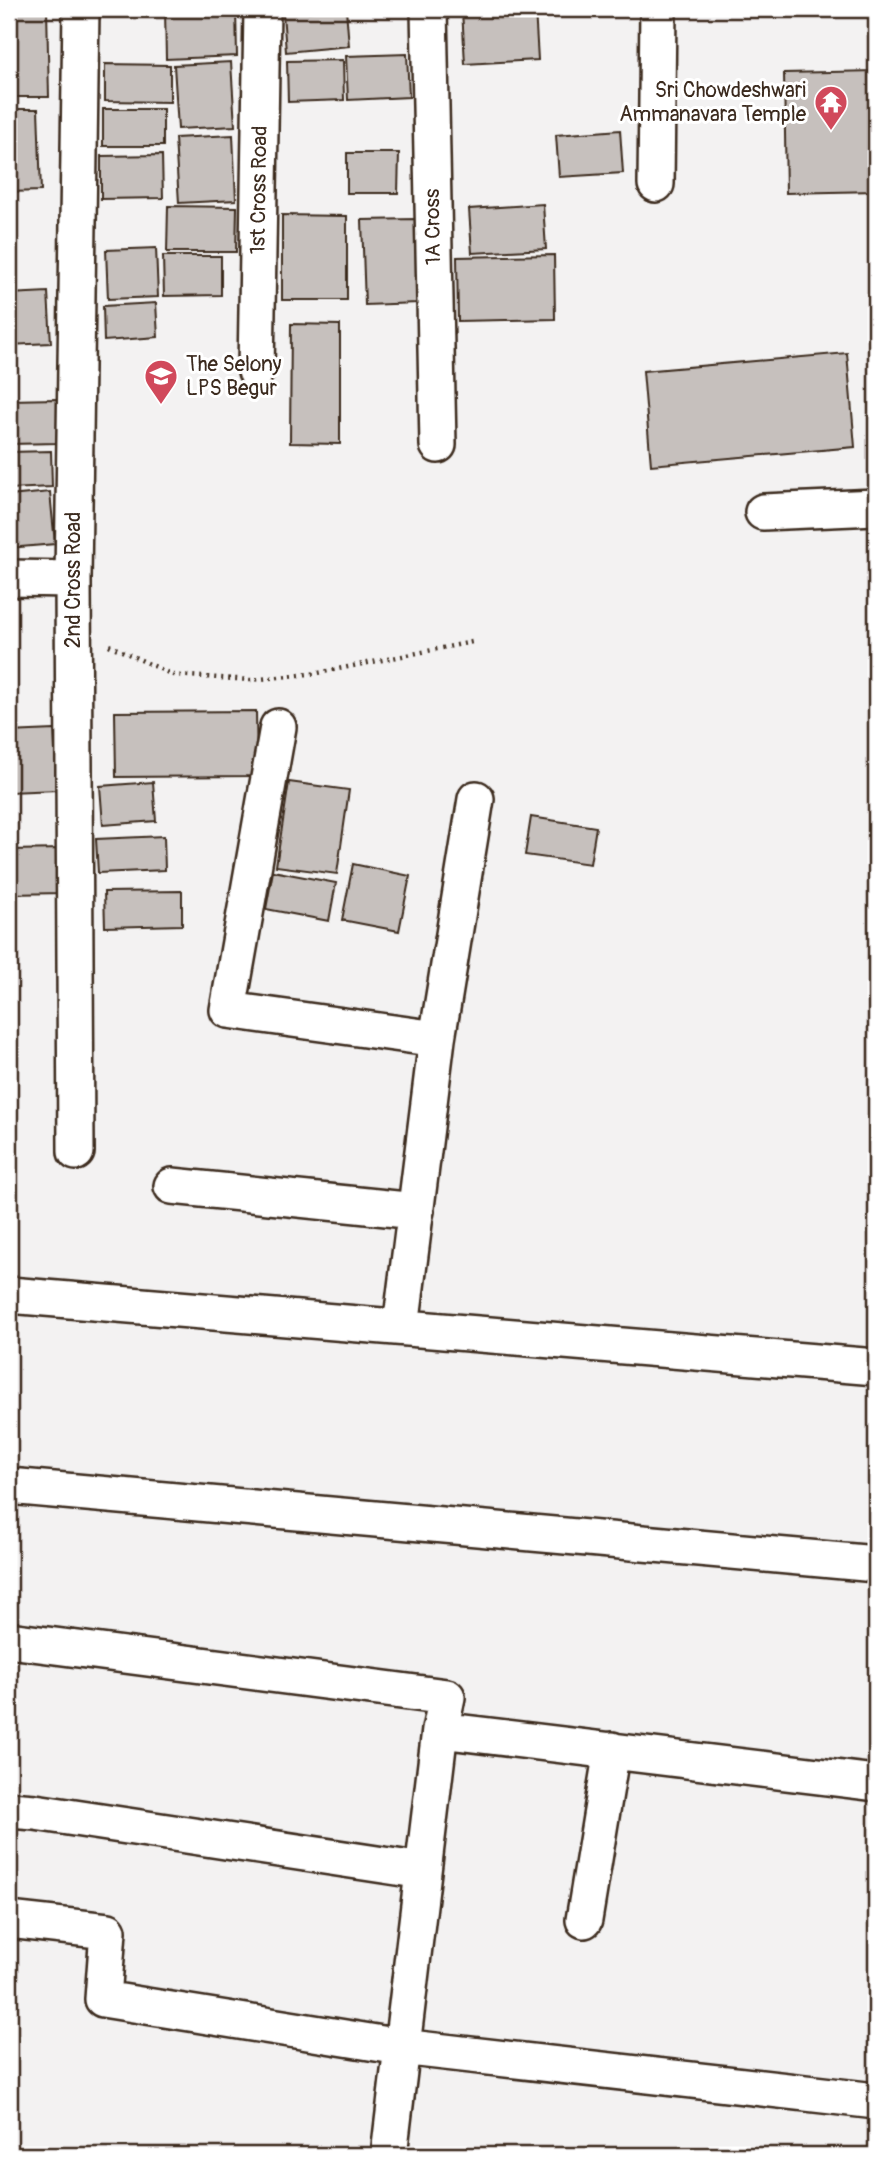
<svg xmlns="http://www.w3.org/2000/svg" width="885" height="2164" viewBox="0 0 885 2164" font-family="Pangolin,sans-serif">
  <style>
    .building { fill: #c6c0bd; stroke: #3b2a1e; stroke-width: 2 }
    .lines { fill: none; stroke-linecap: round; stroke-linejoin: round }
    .minor-casing { stroke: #3b2a1e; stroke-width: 40 }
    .path { stroke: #3b2a1e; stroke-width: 4.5; stroke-dasharray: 2 5; stroke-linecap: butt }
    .minor { stroke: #fff; stroke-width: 35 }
    .labels { text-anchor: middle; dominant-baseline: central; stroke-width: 6; stroke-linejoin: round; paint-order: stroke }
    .poi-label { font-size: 21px; fill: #3b2a1e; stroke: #fff; text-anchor: end }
    .street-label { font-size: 21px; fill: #3b2a1e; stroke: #fff }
  </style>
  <rect width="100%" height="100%" fill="#f3f2f2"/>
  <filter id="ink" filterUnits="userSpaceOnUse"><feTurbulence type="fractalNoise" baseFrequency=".0143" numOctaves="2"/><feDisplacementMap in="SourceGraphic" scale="14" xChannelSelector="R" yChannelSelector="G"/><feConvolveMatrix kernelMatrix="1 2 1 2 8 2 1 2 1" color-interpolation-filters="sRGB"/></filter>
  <g filter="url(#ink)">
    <path class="building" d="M9,9H47L49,97H9Z
      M236,9L237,56L166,59L165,10Z
      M346,9L349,46L286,52L283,13Z
      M462,9H535L538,60L465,64Z
      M407,54L409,97L348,100L346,56Z
      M343,60L344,100L288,102L287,61Z
      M231,62L235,126L178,129L174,65Z
      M105,64L170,65V102L105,101Z
      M876,71V191L786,193L784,73Z
      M9,109H38L41,191L9,192Z
      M103,109H163V146H103Z
      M620,130L623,173L559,177L556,135Z
      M233,135L236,200L179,203L175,138Z
      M347,153H399L398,193H347Z
      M162,155L163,198L101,199V156Z
      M543,204L546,249L472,253L469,209Z
      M168,206L237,207L236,252H167Z
      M282,215L347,216V300H282Z
      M416,219L418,303L365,305L362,220Z
      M156,248L158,297L108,299L106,250Z
      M554,255L555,319L458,321L457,257Z
      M163,256H221V295L164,296Z
      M48,292L51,343L9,345V294Z
      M156,303L158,337L104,341L103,306Z
      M291,324L340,325V444L290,443Z
      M847,353L855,447L651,465L643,371Z
      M57,399L58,443L9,444V400Z
      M51,451L52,487L9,489V452Z
      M50,492L55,544L9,548V496Z
      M256,711L257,776L116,777L115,712Z
      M54,730L57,790L9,792V732Z
      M153,782L156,821L103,825L100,786Z
      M289,782L349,790L337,874L276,866Z
      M531,817L596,827L590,864L525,855Z
      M164,836L165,870L98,873L96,839Z
      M63,849V893L9,894V850Z
      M353,864L410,876L399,931L342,920Z
      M273,871L336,883L329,921L266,909Z
      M182,891V925L105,927L104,892Z"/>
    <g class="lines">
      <defs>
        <path id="minor" d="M429,9L438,445
          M656,184L658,9
          M256,371L262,9
          M763,512L876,507
          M9,578L73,579
          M278,727L228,1010L437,1039
          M76,1152L73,579L81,9
          M172,1186L416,1211
          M9,1295L876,1367
          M401,1327L437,1039L476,799
          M9,1486L876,1564
          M9,1640L447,1697L440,1730L389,2155
          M440,1730L876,1783
          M9,1810L35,1812L423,1871
          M9,1920L108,1931L103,1999L401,2047L876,2101
          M584,1920L612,1750"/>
      </defs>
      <use href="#minor" class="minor-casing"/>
      <path class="path" d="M109,645L173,675L251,680L318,673L472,642"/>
      <use href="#minor" class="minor"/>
    </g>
  </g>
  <defs>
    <symbol id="temple-pin" viewBox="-11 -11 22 30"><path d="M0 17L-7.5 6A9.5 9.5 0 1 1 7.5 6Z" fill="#d1495b" stroke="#fff"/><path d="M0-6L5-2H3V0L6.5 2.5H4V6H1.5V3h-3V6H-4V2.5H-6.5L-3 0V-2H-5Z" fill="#fff"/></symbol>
    <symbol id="school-pin" viewBox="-11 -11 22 30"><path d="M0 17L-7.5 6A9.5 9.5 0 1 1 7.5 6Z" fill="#d1495b" stroke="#fff"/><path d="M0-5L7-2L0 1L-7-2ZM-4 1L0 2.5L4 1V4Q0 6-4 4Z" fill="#fff"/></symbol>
  </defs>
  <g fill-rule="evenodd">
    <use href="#temple-pin" x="812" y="83" width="38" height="52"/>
    <use href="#school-pin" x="142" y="357" width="38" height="52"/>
  </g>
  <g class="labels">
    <g class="poi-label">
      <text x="806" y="90">Sri Chowdeshwari<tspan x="806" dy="24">Ammanavara Temple</tspan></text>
      <text x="186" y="364" text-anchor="start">The Selony<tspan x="186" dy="24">LPS Begur</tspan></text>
    </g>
    <g class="street-label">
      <text transform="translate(259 190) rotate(-89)">1st Cross Road</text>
      <text transform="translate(433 227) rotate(-91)">1A Cross</text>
      <text transform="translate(73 580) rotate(-90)">2nd Cross Road</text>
    </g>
  </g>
  <rect width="885" height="2164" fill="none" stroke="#fff" stroke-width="35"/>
  <rect x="18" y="18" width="850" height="2129" fill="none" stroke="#3b2a1e" stroke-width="2.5" filter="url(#ink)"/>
</svg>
